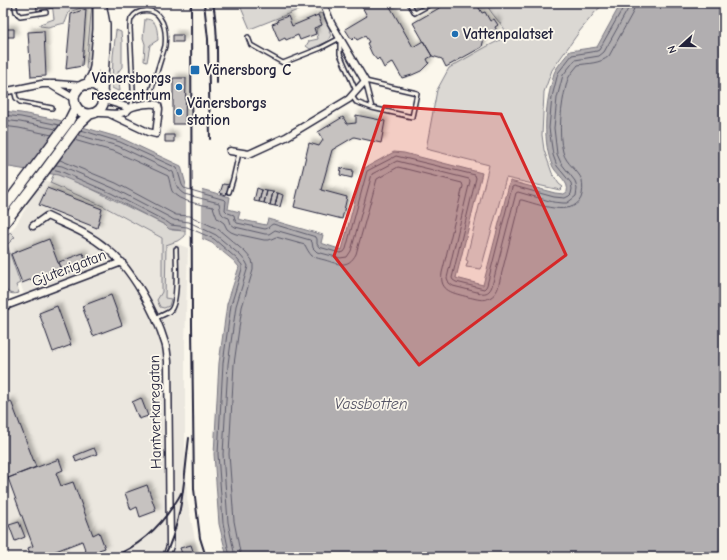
<svg xmlns="http://www.w3.org/2000/svg" width="727" height="560" viewBox="0 0 727 560" font-family="'Comic Neue',sans-serif">
  <style>
    .built { fill: #ebe7df }
    .green { fill: #dbd8d3; stroke: #7e7d87 }
    .water { fill: #b1aeb0; stroke: #787681 }
    .pier { fill: #fbf7ec }
    .lines { fill: none; stroke-linecap: round; stroke-linejoin: round }
    .shore { stroke: #5b5a6a; stroke-width: 1 }
    .building { fill: #c6c2c0; stroke: #22223b; filter: url(#shadow) }
    .service-casing { stroke: #22223b; stroke-width: 6 }
    .minor-casing { stroke: #22223b; stroke-width: 9 }
    .secondary-casing { stroke: #22223b; stroke-width: 12 }
    .service { stroke: #fbf7ec; stroke-width: 3 }
    .minor { stroke: #fbf7ec; stroke-width: 6 }
    .secondary { stroke: #fbf7ec; stroke-width: 9 }
    .rail { stroke: #22223b; stroke-width: 2 }
    .marked { fill: #d62828; fill-opacity: 0.2; stroke: #d62828; stroke-width: 3; stroke-linejoin: round }
    .poi-dot { fill: #1f6fb2; stroke: #fbf7ec; stroke-width: 1.5 }
    .labels { text-anchor: middle; dominant-baseline: central; stroke-width: 3.5; stroke-linejoin: round; paint-order: stroke }
    .poi-label { font-size: 15px; font-weight: bold; fill: #22223b; stroke: #fbf7ec; text-anchor: start }
    .street-label { font-size: 15px; fill: #22223b; stroke: #fbf7ec }
    .water-label { font-size: 16px; font-style: italic; fill: #545364; stroke: #fbf7ec }
  </style>
  <defs>
    <filter id="shadow"><feDropShadow dx="3.5" dy="-3.5" stdDeviation="2" flood-color="#0004"/></filter>
  </defs>
  <rect width="100%" height="100%" fill="#fbf7ec"/>
  <filter id="ink" filterUnits="userSpaceOnUse"><feTurbulence type="fractalNoise" baseFrequency=".025" numOctaves="2"/><feDisplacementMap in="SourceGraphic" scale="8" xChannelSelector="R" yChannelSelector="G"/><feConvolveMatrix kernelMatrix="1 2 1 2 8 2 1 2 1" color-interpolation-filters="sRGB"/></filter>
  <g filter="url(#ink)">
    <path class="built" d="M45,180L105,208L161,238L188,248L185,345V443L187,499L196,544L201,557H3V302L24,294L10,254L7,245L15,237L10,232L16,225L36,190Z"/>
    <path class="green" d="M52,3H87V6L69,12L65,23L48,27L40,26V24L54,19Z
      M92,3H94L95,15L91,72H89L86,68Z
      M239,3H313V4L250,29Z
      M486,3H611L602,6L596,11L579,32L552,70L544,92L542,135L544,150L552,173L559,184L563,187L560,190L506,178L481,269L466,267L468,261L466,260L489,165L426,149L437,90L449,68L486,47L504,38L508,35C502,23 491,15 486,3Z
      M319,13L323,14L330,30L329,32L331,35L327,42L310,49L306,46L309,41L318,39L316,29L322,25L318,15Z
      M145,19C158,19 157,31 158,40L150,45L147,62L144,61L145,44L143,38Z
      M116,30L121,32L122,41V67L118,72L120,91H118L112,88L113,56Z
      M55,171L165,225L172,230L185,231V236L180,240L166,245L165,298L171,299L169,306L164,308L160,307L157,300L162,292V238L105,207L50,183Z
      M10,232L15,237L7,245L20,283L16,285L19,293C1,298 3,278 3,266C3,257 3,249 3,240Z"/>
    <path class="water" d="M623,3H724V557H227L219,524L214,454L219,363L227,304L239,267L234,261L212,243L185,231L169,229L165,225L109,196L58,175L3,166V111L21,113L58,120L121,138L181,166L186,185L230,197L228,209L240,212L238,219L266,225L268,219L323,235L321,243L342,250L363,169L394,152L404,153L482,173L456,278L483,285L510,181L555,193L564,194L567,192C570,182 557,175 553,167C542,145 545,105 552,82C553,79 553,74 555,71C559,64 565,57 570,51L597,47L620,5Z"/>
    <path class="pier" d="M186,178L188,183L202,187V241L186,233Z"/>
    <g class="lines">
      <path class="shore" d="M3,115L21,117L59,125
        M3,120L20,122L56,129
        M3,126L19,128L52,135
        M81,130L120,142L177,168L182,185L184,188L225,200L226,201L225,210L228,213L234,215L235,220L237,223L265,229C269,229 269,225 273,224L316,237L317,239V244L319,247L340,253L344,252L346,249L367,171L396,156L475,175L476,178L452,278L453,280L456,282L484,289L486,287L487,285L512,187L514,186L554,197L565,198L569,196L571,194L572,189L571,183L557,166L553,155L549,128L552,97L558,73L572,55L597,51L599,50L624,6V3
        M78,135L118,146L173,172C176,180 175,189 184,194L219,203C221,211 219,215 229,218L231,224L235,227L265,234H269L275,230L310,240L312,242L313,248L317,252L340,258L347,257L351,251L372,174L397,161L469,179L470,181L447,278L449,283L453,286L481,293C486,294 490,292 492,286L516,193L518,192L553,202L563,203H567L571,200L576,196L577,189L575,181L561,163L557,154L554,128L557,98L563,75L575,60L599,56L604,52L628,9L629,3
        M74,140L116,152L168,176C170,181 170,186 172,191C178,202 201,204 213,207L217,218L224,223L227,229L231,232L236,234L264,240H269L276,237L305,245C307,249 309,253 312,256C316,258 321,259 325,260C338,264 348,269 356,254L377,179L398,167L462,183L463,186L442,273C439,292 454,293 468,297C474,298 481,301 487,299C493,297 496,293 498,288L520,200H522C537,204 572,218 581,198C583,193 583,186 582,180C578,170 566,164 563,152C558,133 561,105 566,86C567,83 567,80 569,77C571,73 575,69 578,65C588,63 600,64 609,56L633,12L635,3
        M60,160L116,183L176,215L190,216L218,229L245,252L252,260L253,265V270L242,307L234,364L229,454L234,521L241,557
        M56,165L62,166L113,188L169,217L174,220L189,222L216,235L240,255L246,262L248,266L247,270L236,306L228,364L223,454L228,522L235,557
        M52,169L60,171L111,193L167,222L171,225L187,227L214,239L237,259L242,265V269L231,305L223,363L218,454L223,523L230,557"/>
    </g>
    <path class="building" d="M36,3H52L53,8L37,11Z
      M354,3H388L413,47L423,41L432,56L427,59L429,63L421,71L412,75L402,78L393,62L384,68L379,58L377,60L372,54L367,43L369,42L365,36L357,40L355,37L352,40L345,29L367,16L361,5L356,7Z
      M448,3H476L482,13L485,12L490,21L494,19L498,25L495,27L497,31L484,38L482,47L446,67L442,59L432,56L413,23Z
      M86,9L82,66L66,69L71,14Z
      M318,15L322,25L314,28L316,34L300,40L298,35L286,40L285,38L279,41L272,24L278,22L277,20L288,16L292,26Z
      M5,29H14V37H5Z
      M44,31L46,76L31,77L28,32Z
      M173,35H183V42H173Z
      M173,78H186L185,124H173Z
      M356,115L385,121L381,143L354,137L332,150L321,190L347,197L342,219L294,207L309,143L319,146L323,140L318,132L343,117L347,124L356,123Z
      M165,135H174V142H165Z
      M341,168L353,170L352,178L340,175Z
      M223,184L229,185L226,195L220,193Z
      M47,188L102,209L97,228L39,205Z
      M257,188L262,190L259,202L254,201Z
      M262,190L267,191L264,203L259,202Z
      M267,191L273,192L270,205L264,203Z
      M273,192L278,193L275,206L270,205Z
      M278,193L283,195L280,207L275,206Z
      M49,239L60,268L22,283L11,254Z
      M83,253L88,266L64,275L59,262Z
      M111,295L122,325L93,336L82,306Z
      M57,306L71,345L53,352L39,313Z
      M141,398L148,416L139,419L132,402Z
      M11,401L36,467L3,480V405Z
      M94,448L97,454L76,462L74,456Z
      M59,459L63,470L56,473L61,486L73,482L93,535L99,532L105,548L99,550V551L87,555L82,541L40,557H31L28,548L33,546L8,478Z
      M147,485L156,511L140,517L137,507L131,510L125,493Z
      M19,522L25,537L15,541L9,525Z
      M191,545L195,557H183L180,548Z
      M61,552L63,557H46Z"/>
    <g class="lines">
      <defs>
        <path id="service" d="M14,3L16,12L20,16L27,15L46,12
          M409,3L415,13L433,3
          M248,37L251,45L283,63L321,48L340,38V54L356,91
          M14,90L16,98L20,102L52,108
          M352,96L356,102L372,108L412,117L417,93L365,81L372,108
          M130,107L133,98V89L130,28C130,25 130,22 131,19C137,8 154,8 160,18C165,25 166,37 165,46L147,104
          M229,192L233,179L239,153
          M156,318C160,316 166,314 170,311C179,303 176,261 176,249"/>
        <path id="minor" d="M50,84C58,90 67,93 74,99
          M3,92L42,84H57L83,86
          M104,100L130,108
          M93,113C104,112 115,116 125,112C129,111 127,110 130,108C136,105 152,102 158,105L159,109L156,134L148,132L110,114
          M230,151L249,154L286,137L349,99L365,81L331,23L323,3
          M33,226L47,216C68,226 88,233 106,248C131,267 156,313 165,343C167,348 167,355 168,361L170,546L166,557
          M3,307L122,262
          M3,555L4,557"/>
        <path id="secondary" d="M101,3L105,24V45L102,93
          M74 99a15 15 0 1 1 30 0a15 15 0 1 1-30 0Z
          M87,85L93,75L95,67L98,29V8
          M3,209L69,121L76,107
          M3,225L43,173L79,124L90,114"/>
      </defs>
      <use href="#service" class="service-casing"/>
      <use href="#minor" class="minor-casing"/>
      <use href="#secondary" class="secondary-casing"/>
      <use href="#service" class="service"/>
      <use href="#minor" class="minor"/>
      <use href="#secondary" class="secondary"/>
      <path class="rail" d="M191,3L192,326L194,489L200,538L206,557
        M204,3L208,39L210,139
        M213,3C218,29 217,56 217,83
        M112,557C137,547 158,529 173,506C176,502 179,498 181,493
        M164,557C183,521 184,478 189,438"/>
    </g>
  </g>
  <path class="marked" d="M384,106L501,114L566,255L419,365L334,256Z"/>
  <g class="poi-dot">
    <circle cx="455" cy="34" r="4"/>
    <rect x="190" y="65" width="10" height="10" rx="2"/>
    <circle cx="179" cy="87" r="4"/>
    <circle cx="179" cy="112" r="4"/>
  </g>
  <g class="labels">
    <g class="poi-label">
      <text x="463" y="34">Vattenpalatset</text>
      <text x="204" y="70">Vänersborg C</text>
      <text x="171" y="78" text-anchor="end">Vänersborgs<tspan x="171" dy="17">resecentrum</tspan></text>
      <text x="187" y="103">Vänersborgs<tspan x="187" dy="17">station</tspan></text>
    </g>
    <g class="street-label">
      <text transform="translate(69 268) rotate(-21)">Gjuterigatan</text>
      <text transform="translate(155 412) rotate(-91)">Hantverkaregatan</text>
    </g>
    <g class="water-label">
      <text x="371" y="404">Vassbotten</text>
    </g>
  </g>
  <rect width="727" height="560" fill="none" stroke="#fbf7ec" stroke-width="16"/>
  <rect x="8" y="8" width="711" height="544" fill="none" stroke="#22223b" stroke-width="1.5" filter="url(#ink)"/>
  <g transform="translate(681 46) rotate(249)" stroke="#fbf7ec" stroke-width="3" paint-order="stroke">
  <path d="M0-3L7 15L0 10L-7 15Z" fill="#22223b"/>
  <text y="-6" font-size="11" font-weight="bold" text-anchor="middle" fill="#22223b">N</text>
  </g>
</svg>
